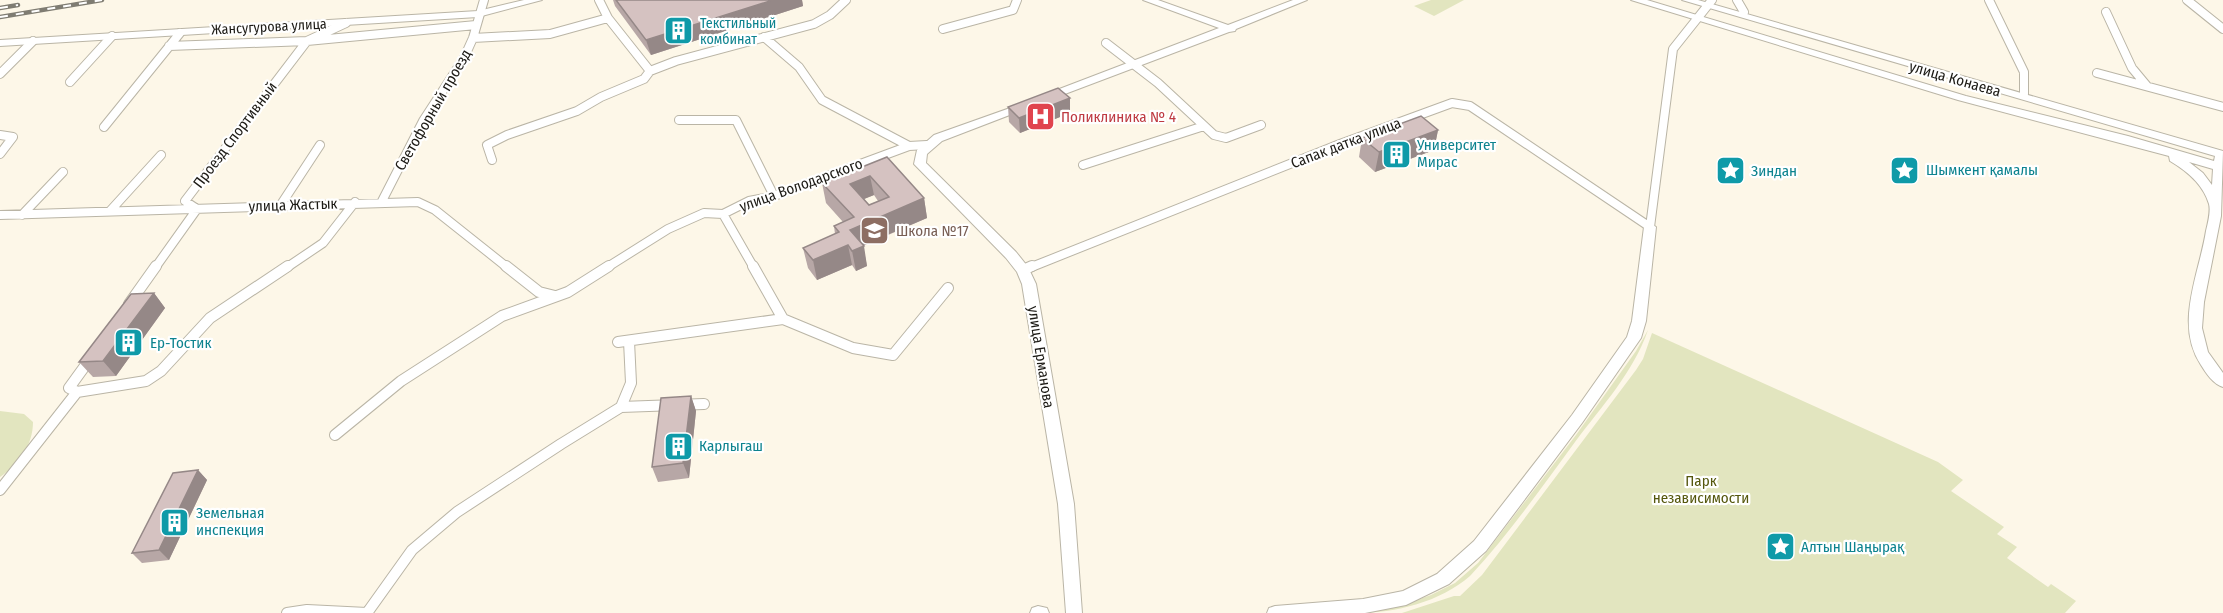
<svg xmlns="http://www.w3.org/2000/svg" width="2223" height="613" viewBox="0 0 2223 613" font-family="'Fira Sans Condensed',sans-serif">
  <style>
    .green { fill: #e2e5bf }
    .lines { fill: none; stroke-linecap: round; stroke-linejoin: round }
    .street-far1-casing { stroke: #bab5a6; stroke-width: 10 }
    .street-casing { stroke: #bab5a6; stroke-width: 12 }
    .secondary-casing { stroke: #bab5a6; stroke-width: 2 }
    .street-far1 { stroke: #fff; stroke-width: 8 }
    .street { stroke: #fff; stroke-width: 10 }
    .secondary { fill: #fff; fill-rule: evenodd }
    .rail-casing { stroke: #7f7c72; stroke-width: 4.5 }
    .rail { stroke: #fff; stroke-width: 2; stroke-dasharray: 8; stroke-linecap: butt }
    .wall { fill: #b7a7a6; fill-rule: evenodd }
    .shaded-wall { fill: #958887 }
    .building { fill: #d5c2c1; stroke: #958887; stroke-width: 1.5; fill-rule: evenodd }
    .labels { text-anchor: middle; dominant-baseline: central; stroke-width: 4.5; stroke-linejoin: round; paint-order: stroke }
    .far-culture-label { font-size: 14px; fill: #0d838f; stroke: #fff; text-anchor: start }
    .far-street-label { font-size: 14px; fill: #1c1a15; stroke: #fff }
    .street-label { font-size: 15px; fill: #1c1a15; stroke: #fff }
    .health-label { font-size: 15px; fill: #be3a42; stroke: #fff; text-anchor: start }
    .culture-label { font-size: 15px; fill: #0d838f; stroke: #fff; text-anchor: start }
    .education-label { font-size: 15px; fill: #785e54; stroke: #fff; text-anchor: start }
    .park-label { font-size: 15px; fill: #55570d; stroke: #fff }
  </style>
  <rect width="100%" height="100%" fill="#fdf7e8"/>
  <path class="green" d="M1431,0H1464L1434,16L1414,6Z
    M1648,330C1633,373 1602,406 1575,442C1542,487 1509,534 1470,576C1440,602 1396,613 1356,613L1408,603L1431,595L1455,583L1478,563L1576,435L1636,351Z
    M1652,333L1938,462L1963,480L1951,491L2004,527L1997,534L2017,547L2007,558L2048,587L2051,584L2076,601L2065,613H1402L1454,596H1460L1482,575L1636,370L1643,359Z
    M0,411L24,414L33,422C33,445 19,464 0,477Z"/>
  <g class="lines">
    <defs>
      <path id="street-far1" d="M599,0L608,18L650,71
        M1737,0L1744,12
        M1989,0L2024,72V94
        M2187,0L2223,29
        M2106,12L2132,68L2147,86
        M943,29L1013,10L1017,0
        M764,37L799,67L822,100L909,146
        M473,38L550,34L608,18
        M1106,43L1158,83L1214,135L1226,138L1261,125
        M169,46L307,41L476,25
        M650,71L676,61L814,24L830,15L846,0
        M2097,73L2223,107
        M0,74L33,41
        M70,82L112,36
        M679,120H736L774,196
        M104,127L180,33
        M0,135L13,137L0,154
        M492,160L487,145L507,135L577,111L601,97L644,79L650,71
        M1083,165L1204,126
        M381,203L423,121L464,58L473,38L484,0
        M280,206L320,145
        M110,211L161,155
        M723,214L754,268
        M0,215L418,202L435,210L508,268
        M22,215L63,172
        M155,268L197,209L185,201L307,41L346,23
        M286,268L323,243L355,202
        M606,268L668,229L704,213L723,214L749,201L774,196L909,146L927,145
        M1029,268L1340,144L1452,103L1470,106L1650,227L1673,49L1712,0"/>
      <path id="street" d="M506,266L539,292L555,296
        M753,266L783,319
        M1023,270L1032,266
        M129,304L156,266
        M618,342L783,319L853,348L893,355L948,288
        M77,392L146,381L161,371L210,318L288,266
        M621,407L631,383L629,341
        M335,435L401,381L502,316L568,292L609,266
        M0,490L77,392L69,388L90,359
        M287,613L307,610L367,613
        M367,613L412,550L457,512L561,444L621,407L704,404"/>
      <path id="secondary" d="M524,0H542L478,17L0,46V40L478,11Z
        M1143,0H1158L1228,25L1293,0H1307L1236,29L1235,31L1229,32L1049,100H1041V96L1219,28Z
        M1631,0H1647L1966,96L2128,136L2214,161L2215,156L1682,0H1698L2223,151L2221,216L2204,302L2202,328L2208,352L2223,373V387C2213,384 2206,373 2201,365C2174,324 2199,275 2206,231C2208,223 2211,211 2209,204C2203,184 2187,171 2170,161L2169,156L1958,100ZM2189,162L2213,169L2212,185L2203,173Z
        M1024,103L1030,106L1028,108L942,141L927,154L926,163L1016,252L1028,267L1036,284L1074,504L1082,613H1066L1058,504L1022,284L1017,272L1006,258L914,164L917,150L934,135Z
        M1650,223L1656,227L1646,321L1641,338L1582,423L1486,551L1449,584L1406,605L1365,613H1267L1269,608L1275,606L1363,599L1403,591L1437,574L1474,541L1572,415L1627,337L1632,321L1644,227Z
        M1038,606L1047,608L1049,613H1030L1032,608Z"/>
    </defs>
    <use href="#street-far1" class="street-far1-casing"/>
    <use href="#street" class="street-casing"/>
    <use href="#secondary" class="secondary-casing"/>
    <use href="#street-far1" class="street-far1"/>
    <use href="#street" class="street"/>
    <use href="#secondary" class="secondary"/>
    <defs>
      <path id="rail" d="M0,8L18,5
        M0,17L102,0"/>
    </defs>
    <use href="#rail" class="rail-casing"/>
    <use href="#rail" class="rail"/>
  </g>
  <path class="wall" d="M613,0H802L803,6L651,55L615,6Z
    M1070,98V113L1020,133L1009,122L1008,107Z
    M1438,130L1434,150L1375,172L1359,157L1362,138Z
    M887,157L924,198L927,218L863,246L867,266L856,271L852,265L817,280L808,268L803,248L835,234L834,226L843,222L826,203L822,183ZM874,195L878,201L869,205L864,199Z
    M154,293L165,308L116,376L93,377L79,362Z
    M691,396L696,411L689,478L658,482L652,467Z
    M198,470L207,480L169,560L142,563L132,553Z"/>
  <path class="shaded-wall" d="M773,0H802L803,6L651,55L646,40Z
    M1070,98V113L1020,133L1019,118Z
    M1438,130L1434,150L1375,172L1379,152Z
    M870,176L874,195L854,203L850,184Z
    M924,198L927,218L854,249L850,230Z
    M848,245L852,265L817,280L813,260Z
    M864,246L867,266L856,271L852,251Z
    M154,293L165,308L116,376L103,361Z
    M691,396L696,411L689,478L683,463Z
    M198,470L207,480L169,560L159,550Z"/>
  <path class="building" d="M616,0H773L646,40Z
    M1058,88L1070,98L1019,118L1008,107Z
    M1421,116L1438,130L1379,152L1362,138Z
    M887,157L924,198L850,230L864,246L852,251L848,245L813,260L803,248L839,232L834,226L854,217L822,183ZM870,176L889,197L869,205L850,184Z
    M154,293L103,361L79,362L131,294Z
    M691,396L683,463L652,467L661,398Z
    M198,470L159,550L132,553L173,473Z"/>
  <defs>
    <symbol id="building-square" viewBox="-11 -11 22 22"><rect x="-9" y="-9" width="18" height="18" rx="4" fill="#0f9aa8" stroke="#fff"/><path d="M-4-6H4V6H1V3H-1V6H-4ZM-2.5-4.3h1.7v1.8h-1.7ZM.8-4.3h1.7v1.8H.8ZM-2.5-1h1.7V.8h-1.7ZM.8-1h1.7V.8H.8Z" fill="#fff"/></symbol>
    <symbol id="hospital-square" viewBox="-11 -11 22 22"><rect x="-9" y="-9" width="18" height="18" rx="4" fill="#e0444e" stroke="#fff"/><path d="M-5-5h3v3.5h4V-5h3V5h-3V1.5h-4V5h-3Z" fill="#fff"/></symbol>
    <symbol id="sight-square" viewBox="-11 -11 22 22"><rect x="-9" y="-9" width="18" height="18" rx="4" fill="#0f9aa8" stroke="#fff"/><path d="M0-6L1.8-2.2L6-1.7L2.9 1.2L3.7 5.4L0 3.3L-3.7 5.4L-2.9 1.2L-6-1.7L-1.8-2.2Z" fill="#fff"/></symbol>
    <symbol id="school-square" viewBox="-11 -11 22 22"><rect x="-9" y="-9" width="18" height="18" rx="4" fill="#8d6e63" stroke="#fff"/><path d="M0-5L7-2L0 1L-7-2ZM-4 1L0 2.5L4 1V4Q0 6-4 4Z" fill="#fff"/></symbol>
  </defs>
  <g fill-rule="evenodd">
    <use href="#building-square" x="662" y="14" width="33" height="33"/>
    <use href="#hospital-square" x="1024" y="100" width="33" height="33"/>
    <use href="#building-square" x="1380" y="138" width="33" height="33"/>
    <use href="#sight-square" x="1888" y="154" width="33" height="33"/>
    <use href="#sight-square" x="1714" y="154" width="33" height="33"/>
    <use href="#school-square" x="858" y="214" width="33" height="33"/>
    <use href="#building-square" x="112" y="326" width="33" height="33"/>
    <use href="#building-square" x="662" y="430" width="33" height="33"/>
    <use href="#building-square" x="158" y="506" width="33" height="33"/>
    <use href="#sight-square" x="1764" y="530" width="33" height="33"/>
  </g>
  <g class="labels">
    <g class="far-culture-label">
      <text x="700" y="23">Текстильный<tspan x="700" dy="16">комбинат</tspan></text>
    </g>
    <g class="far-street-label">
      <text transform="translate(269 27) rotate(-3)">Жансугурова улица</text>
    </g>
    <g class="street-label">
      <text transform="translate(1955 79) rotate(16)">улица Конаева</text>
      <text transform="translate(433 110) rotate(-60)">Светофорный проезд</text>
      <text transform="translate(235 135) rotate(-53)">Проезд Спортивный</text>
      <text transform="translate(1346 143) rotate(-21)">Сапак датка улица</text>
      <text transform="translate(801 185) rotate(-20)">улица Володарского</text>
      <text transform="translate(293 205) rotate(-2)">улица Жастык</text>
      <text transform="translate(1041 357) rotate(81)">улица Ерманова</text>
    </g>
    <g class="health-label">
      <text x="1061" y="117">Поликлиника № 4</text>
    </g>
    <g class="culture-label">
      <text x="1417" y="145">Университет<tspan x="1417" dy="17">Мирас</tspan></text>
      <text x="1926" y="170">Шымкент қамалы</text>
      <text x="1751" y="171">Зиндан</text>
      <text x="150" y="343">Ер-Тостик</text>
      <text x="699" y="446">Карлыгаш</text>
      <text x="196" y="513">Земельная<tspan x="196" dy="17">инспекция</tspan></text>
      <text x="1801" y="547">Алтын Шаңырақ</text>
    </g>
    <g class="education-label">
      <text x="896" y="231">Школа №17</text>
    </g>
    <g class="park-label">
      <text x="1701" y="481">Парк<tspan x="1701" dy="17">независимости</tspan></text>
    </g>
  </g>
</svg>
